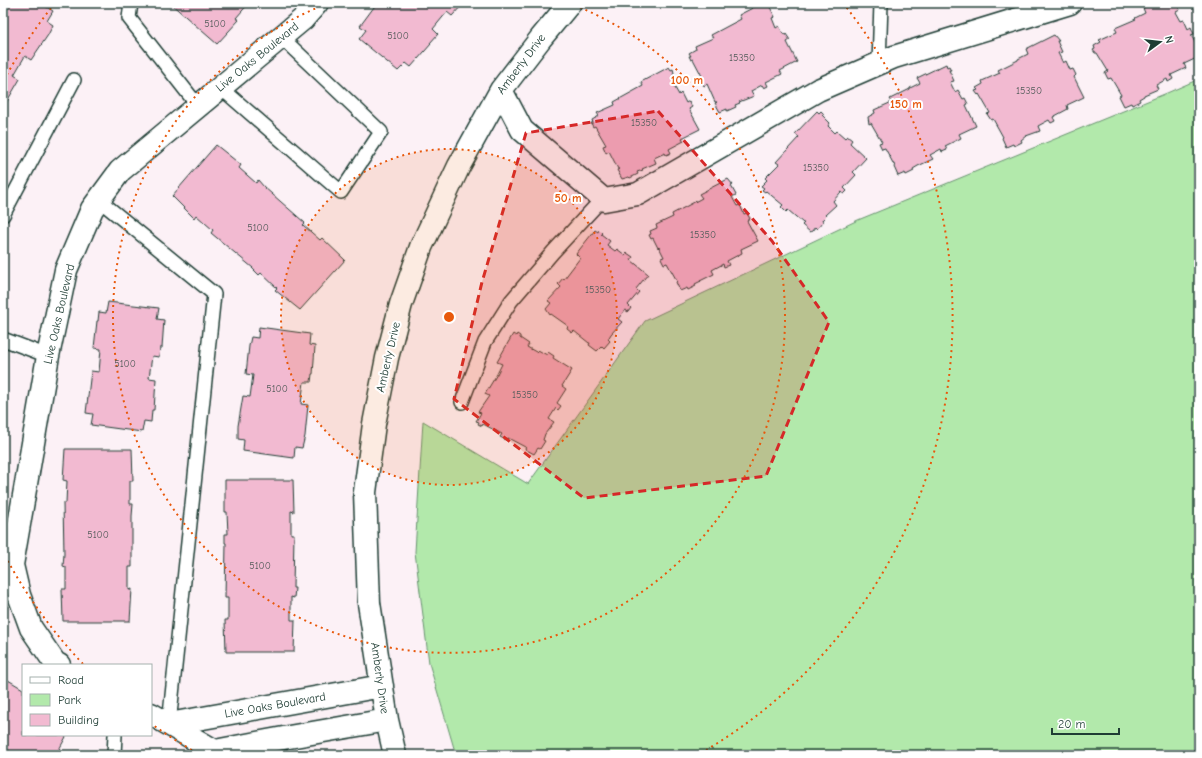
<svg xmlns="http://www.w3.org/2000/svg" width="1202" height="758" viewBox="0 0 1202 758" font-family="'Comic Neue',sans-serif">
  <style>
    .green { fill: #b2e9ab; stroke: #689370 }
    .building { fill: #f2bad1; stroke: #1f3d34 }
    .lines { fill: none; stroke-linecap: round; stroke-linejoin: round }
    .service-casing { stroke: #1f3d34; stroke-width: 16 }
    .minor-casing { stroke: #1f3d34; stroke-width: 25 }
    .service { stroke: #fff; stroke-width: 13 }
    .minor { stroke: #fff; stroke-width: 22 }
    .marked { fill: #d62828; fill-opacity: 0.2; stroke: #d62828; stroke-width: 3; stroke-dasharray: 8 5; stroke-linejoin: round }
    .ring { fill: none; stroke: #e8590c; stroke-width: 2; stroke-dasharray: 2 4 }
    .labels { text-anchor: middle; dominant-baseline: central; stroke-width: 4; stroke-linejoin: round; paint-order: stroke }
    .number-label { font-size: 10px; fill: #545c5b }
    .street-label { font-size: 12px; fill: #1f3d34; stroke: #fff }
    .centre { fill: #e8590c; stroke: #fff; stroke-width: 2 }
    .ring-label { font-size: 12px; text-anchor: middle; font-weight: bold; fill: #e8590c; stroke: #fff; stroke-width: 4; stroke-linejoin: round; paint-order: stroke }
  </style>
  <rect width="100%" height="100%" fill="#fcf1f6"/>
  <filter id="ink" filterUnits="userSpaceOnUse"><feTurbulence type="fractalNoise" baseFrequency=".025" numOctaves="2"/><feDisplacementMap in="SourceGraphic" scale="8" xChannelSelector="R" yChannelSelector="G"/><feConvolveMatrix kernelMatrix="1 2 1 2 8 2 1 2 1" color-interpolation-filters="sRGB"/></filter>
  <g filter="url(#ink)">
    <path class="green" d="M1199,79V755H456L429,663L415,552L423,421L528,484L645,321L858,220L1167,93Z"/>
    <path class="building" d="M3,3H40L53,11L47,21L53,25L48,35L31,60L25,56L14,75L20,79L6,103L3,106Z
      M170,3H249L236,18L239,20L217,44Z
      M377,3H464L452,16L447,12L433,29L438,34L430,43L431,44L411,67L406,63L398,71L359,39L366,30L360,26Z
      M762,3H771L772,6L770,7L775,17L772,18L776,28L779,26L784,35L786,34L790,40L787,42L797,62L780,71L782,74L766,82L768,86L764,88L762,85L751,91L754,96L739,102L740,103L735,105L736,107L727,111V109L720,112L715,103L717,102H715L707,84L704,86L700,79L703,78L693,59L691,60L689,56H691L689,53L696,49L695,46L713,38L711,35L741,19L739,15Z
      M1153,3H1176L1180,10L1176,12L1181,21L1184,20L1188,29L1191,27L1194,34L1191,35L1199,50V57L1184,64L1186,68L1171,75L1173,79L1168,82L1167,79L1156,85L1158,89L1144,95V96L1139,99L1140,101L1132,105L1131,103L1124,106L1119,96L1121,95L1111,78L1108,79L1105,73L1108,71L1097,53H1095L1093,50L1095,49L1094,46L1101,42L1099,40L1117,32L1115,28L1136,19L1135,18L1145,13L1143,8Z
      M1054,35L1059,41H1057L1062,52L1058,53L1063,63L1066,61L1070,70L1073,69L1076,75L1074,77L1084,97L1067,105L1068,109L1053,117L1055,121L1051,123L1049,120L1038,126L1040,131L1026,136L1021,140L1022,142L1014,146L1013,144L1006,147L1002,138L1003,137L993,119L991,120L987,114L990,113L979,94L978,95L975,91L978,90L976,88L983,84L982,81L1000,73L998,70L1018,60V59L1028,54L1026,49Z
      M946,64L947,67L949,66L951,70H949L954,81L950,82L955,92L958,90L963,99L965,98L968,104L966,105L976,126L959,134L961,138L945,146L947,150L942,152L941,149L930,155L933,159L918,166L913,169L914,171L906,175L905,173L898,176L894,167L895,165H894L885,148L882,149L879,143L882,142L871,123L869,124L868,117L875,113L874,110L892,102L890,99L910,89V88L920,83L917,78Z
      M669,67L671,70L673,69L674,73L673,74L678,84L674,86L679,95L681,93L686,103L689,101L692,107L689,109L700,129L682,138L684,141L669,149L671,153L666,155L665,153L654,158L656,163L642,169L643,170L637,172L638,174L630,178L629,177L622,179L617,170L619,169H618L609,151L606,153L603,146L606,145L595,126L593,127L591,123H593L592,120L599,116L597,113L615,105L614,102L643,86L641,82Z
      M817,111L819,113L821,111L824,114L822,115L830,123L828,126L835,133L837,131L845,138L847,136L852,140L850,143L866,158L853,172L856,175L844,188L847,191L844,194L841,192L833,201L836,205L825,215L826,216L822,220L823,222L817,229L815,227L812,231L810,232L802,225L804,223H803L788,210L786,212L781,207L783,205L766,191L765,192L762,190L764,188L761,186L767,180L765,178L779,164L776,162L799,137L795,134Z
      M216,145L241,165L239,168L256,183L258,180L264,187L305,223L303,225L320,240L322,238L345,260L300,310L275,290L277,288L261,273L259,275L252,268H253L211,233L213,230L196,215L194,218L172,196Z
      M728,179L733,185L731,186L736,195L732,197L737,206L740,205L744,214L747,213L750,219L747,221L758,241L741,249L742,253L727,261L729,265L724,267L723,264L712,270L714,274L700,281H701L695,284L696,286L688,290L687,288L680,291L676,282L677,281L667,263L664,264L661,258L664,257L659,247L658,248L653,238L651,239L649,235L651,234L650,231L657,228L656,225L673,217L672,214L702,198L699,194Z
      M595,230L598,232L599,230L602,233L601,234L610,241L607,245L615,251L617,249L625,255L627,253L633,257L631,260L648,274L636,289L639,292L628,305L631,308L628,312L625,310L618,319L622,322L611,334L608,339L610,341L604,348L602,346L597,351L589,345L590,343H589L574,331L572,333L567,329L568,326L551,314L550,315L546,309L551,303L548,301L561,287L558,284L563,278L564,279L580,258L576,254Z
      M108,302L159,308L157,319L164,320L162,348H160L159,357L152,356L149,378L156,379L154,410H152L151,422L144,421L142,432L91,425L93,414L86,413L91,371L99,372L101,349L94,348L97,321H98L99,312L106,313Z
      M259,327L310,334L309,345L315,346L313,374H312L311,382H304L301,404L308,405L305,436L302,448L295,447L294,458L243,451L244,440L238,439V426L243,396L250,397L253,375L246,374L249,346L251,337L258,338Z
      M513,334L516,336L517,334L520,336V338L529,344L527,347L536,352L538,350L547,355L548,352L554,356L553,358L572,370L562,386L566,389L557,403L561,406L558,410L556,408L549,419L554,422L545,434L543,440L545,441L540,449L538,448L534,454L525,449L526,447H525L508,438L506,440L500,437L502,434L483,424L482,426L478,424L479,422L476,421L481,413L478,412L489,396L485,394L497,374L502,364L497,362Z
      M65,449H132L133,481H130V504H133L132,516V567H129V590L132,589L130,621H63L62,589H66V567L63,566L64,554L63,503H66L67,481L63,480Z
      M225,480H293L294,512L291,511V534H294L293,588H295L294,598L291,597V620H295L294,652H226L225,620H228V598H225L226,543H225V534H228L227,512H225Z
      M3,677L23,689V735H67L56,755H9L3,752Z"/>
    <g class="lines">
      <defs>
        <path id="service" d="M131,3L129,18L198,106
          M879,64L881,3
          M220,87L341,192L381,132L281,37
          M99,200L214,294L169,724
          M3,215L74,80
          M3,339L48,356
          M462,402L485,342L511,301L553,252L603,198
          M114,755L115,735"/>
        <path id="minor" d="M501,90L522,130L604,200L638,194L818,90L894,57L1070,3
          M59,665L55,663L31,628L19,595L12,565L48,356L66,270L92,209L120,171L303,19L317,3
          M151,714L215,751L289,737L387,720
          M169,724L382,686
          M395,755L387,720L369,603L365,492L374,424L387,358L401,304L421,247L459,166L501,90L541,38L570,3"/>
      </defs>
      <use href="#service" class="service-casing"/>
      <use href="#minor" class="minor-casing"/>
      <use href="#service" class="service"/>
      <use href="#minor" class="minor"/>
    </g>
  </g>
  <path class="marked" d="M658,111L772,241L829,322L766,476L584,498L454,399L482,282L526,133Z"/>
  <circle cx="449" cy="317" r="168" fill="#e8590c" fill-opacity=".12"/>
  <g class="ring">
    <circle cx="449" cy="317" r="168"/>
    <path d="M569 3A336 336 0 1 1 329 3"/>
    <path d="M197 753A504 504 0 0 1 153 725M83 664A504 504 0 0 1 4 554M4 80A504 504 0 0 1 55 3M843 3A504 504 0 0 1 701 753"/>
  </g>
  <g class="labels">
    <g class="number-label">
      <text x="215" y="24">5100</text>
      <text x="398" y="36">5100</text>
      <text x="742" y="58">15350</text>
      <text x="1029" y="91">15350</text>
      <text x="644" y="123">15350</text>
      <text x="816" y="168">15350</text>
      <text x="258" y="228">5100</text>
      <text x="703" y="235">15350</text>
      <text x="598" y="290">15350</text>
      <text x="125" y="364">5100</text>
      <text x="277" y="389">5100</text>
      <text x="525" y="395">15350</text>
      <text x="98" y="535">5100</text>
      <text x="260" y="566">5100</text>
    </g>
    <g class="street-label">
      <text transform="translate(257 57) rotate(-39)">Live Oaks Boulevard</text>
      <text transform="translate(521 64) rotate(-53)">Amberly Drive</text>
      <text transform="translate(59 314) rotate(-77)">Live Oaks Boulevard</text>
      <text transform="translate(388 357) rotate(-77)">Amberly Drive</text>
      <text transform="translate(380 678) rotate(82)">Amberly Drive</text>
      <text transform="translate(275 705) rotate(-10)">Live Oaks Boulevard</text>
    </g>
  </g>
  <circle cx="449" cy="317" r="6" class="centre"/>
  <g class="ring-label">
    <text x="687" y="84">100 m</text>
    <text x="906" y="108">150 m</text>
    <text x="568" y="202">50 m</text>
  </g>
  <rect width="1202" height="758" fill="none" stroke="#fff" stroke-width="16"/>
  <rect x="8" y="8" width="1186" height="742" fill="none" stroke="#1f3d34" stroke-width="1.5" filter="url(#ink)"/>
  <rect x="22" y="664" width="130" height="72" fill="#ffffff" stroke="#a5b1ae"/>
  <rect x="30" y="677" width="20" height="6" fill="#ffffff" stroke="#a5b1ae"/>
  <text x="58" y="684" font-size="12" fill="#1f3d34">Road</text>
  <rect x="30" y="694" width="20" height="12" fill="#b2e9ab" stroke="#a5b1ae"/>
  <text x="58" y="704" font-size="12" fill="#1f3d34">Park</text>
  <rect x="30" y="714" width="20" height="12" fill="#f2bad1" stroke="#a5b1ae"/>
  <text x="58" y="724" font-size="12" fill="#1f3d34">Building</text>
  <g transform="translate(1160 42) rotate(75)" stroke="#ffffff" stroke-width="3" paint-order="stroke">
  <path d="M0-3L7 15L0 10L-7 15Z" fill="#1f3d34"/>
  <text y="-6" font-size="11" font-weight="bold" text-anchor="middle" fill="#1f3d34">N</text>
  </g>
  <path d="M1052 728v6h67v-6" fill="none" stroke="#1f3d34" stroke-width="2"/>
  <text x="1058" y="728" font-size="12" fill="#1f3d34" stroke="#ffffff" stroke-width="3" paint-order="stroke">20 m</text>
</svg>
